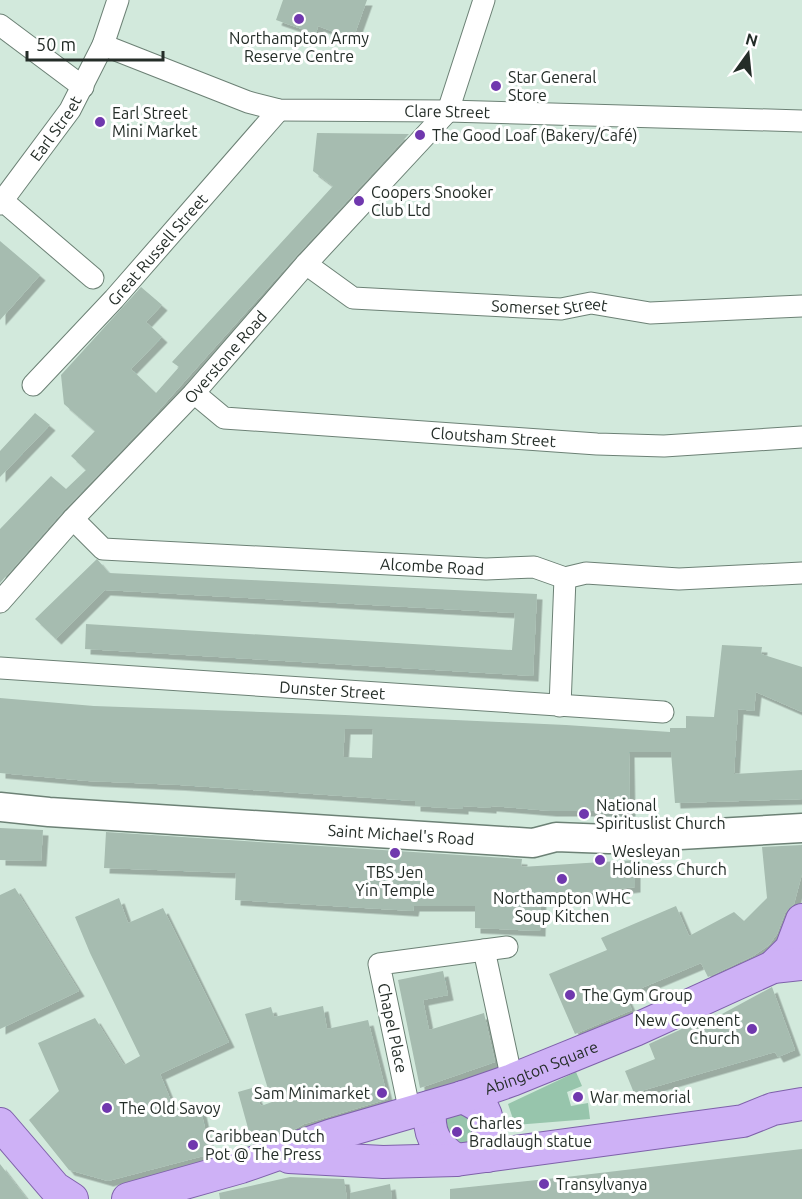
<svg xmlns="http://www.w3.org/2000/svg" width="802" height="1199" viewBox="0 0 802 1199" font-family="Ubuntu,sans-serif">
  <style>
    .green { fill: #97c5ac }
    .building { fill: #a6bcb0; fill-rule: evenodd; filter: url(#shadow) }
    .lines { fill: none; stroke-linecap: round; stroke-linejoin: round }
    .street-casing { stroke: #6c8175; stroke-width: 23 }
    .secondary-casing { stroke: #6c8175; stroke-width: 31 }
    .primary-casing { stroke: #7e61aa; stroke-width: 34 }
    .street { stroke: #fff; stroke-width: 21 }
    .secondary { stroke: #fff; stroke-width: 28 }
    .primary { stroke: #ceb1f6; stroke-width: 32 }
    .poi-dot { fill: #7038ae; stroke: #fff; stroke-width: 2 }
    .labels { text-anchor: middle; dominant-baseline: central; stroke-width: 6; stroke-linejoin: round; paint-order: stroke }
    .poi-label { font-size: 16px; fill: #242d28; stroke: #fff; text-anchor: start }
    .street-label { font-size: 16px; fill: #242d28; stroke: #fff }
  </style>
  <defs>
    <filter id="shadow"><feDropShadow dx="5.5" dy="5.5" stdDeviation="0" flood-color="#0004"/></filter>
  </defs>
  <rect width="100%" height="100%" fill="#d2e9dc"/>
  <path class="green" d="M576,1072L582,1086L567,1092L571,1106L588,1103L590,1119L515,1125L508,1104Z
    M463,1110L474,1114V1141L451,1145L442,1138L445,1114Z"/>
  <path class="building" d="M283,0H367L353,39L318,26L316,34L276,20Z
    M317,133L409,134L297,255L152,418L63,511L0,583V529L51,476L66,489L86,470L71,456L95,431L64,404L61,375L141,287L162,305L146,322L162,337L131,369L156,393L179,367L172,362L333,186L313,171Z
    M0,241L40,275L0,320Z
    M35,413L50,425L0,477V451Z
    M97,559L109,573L537,594L533,676L85,649L86,624L512,650L515,613L105,590L56,639L35,619Z
    M722,645L762,647L761,654L802,667V712L756,692L754,711L738,709L734,774L802,770V799L675,803L671,752H629L630,811H551L491,806V808L463,806V809L415,806V801L180,785L88,781L0,773V698L94,706L345,715L566,725L670,732V728H686V716L714,717ZM345,729H373L372,758L343,757Z
    M0,828L43,830L41,861L0,860Z
    M106,832L522,859L521,867L635,860V887L586,893L541,894L540,931L475,928V906H414L413,911L235,900L236,873L104,868Z
    M802,845V874L794,904L785,913L777,934L769,945L753,956L708,977L701,963L625,995L632,1010L575,1034L549,974L607,950L601,938L676,906L689,936L734,912L744,921L767,898L762,847Z
    M15,888L79,991L0,1029V895Z
    M119,898L128,923L163,908L229,1042L160,1074L174,1108L199,1102L211,1154L108,1181L69,1170L29,1120L59,1091L38,1043L95,1018L124,1065L140,1056L90,953L75,917Z
    M443,971L448,995L423,1000L429,1030L484,1013L495,1062L420,1088L398,980Z
    M772,987L795,1050L778,1057L775,1052L634,1093L625,1071L655,1059L649,1044L708,1017L709,1021Z
    M323,1006L327,1029L368,1020L388,1099L304,1124L293,1130L251,1139L238,1092L252,1088L261,1106L272,1102L245,1014L271,1007L274,1017Z
    M802,1149V1199H450V1189L566,1177Z
    M0,1164L27,1199H0Z
    M290,1177L344,1179L347,1199H220L219,1193Z
    M390,1184L392,1199H350V1193Z"/>
  <g class="lines">
    <defs>
      <g id="street">
        <path d="M0,25L83,87"/>
        <path id="s1" d="M103,45L248,102L279,110L448,111L802,121"/>
        <path d="M3,201L93,278"/>
        <path id="s2" d="M0,204L70,110L103,45L118,0"/>
        <path id="s3" d="M306,264L353,298L561,309L591,303L650,313L802,306"/>
        <path id="s4" d="M33,385L114,299L279,110"/>
        <path id="s5" d="M194,393L224,418L597,444L664,446L802,437"/>
        <path id="s6" d="M73,519L103,549L486,569L534,567L565,578L586,573L679,579L802,573"/>
        <path id="s7" d="M0,602L73,519L194,393L306,264L448,111L484,0"/>
        <path id="s8" d="M0,668L663,712"/>
        <path d="M560,706L565,578"/>
        <path d="M484,950L512,1080"/>
        <path d="M410,1113L379,964L507,947"/>
      </g>
      <g id="secondary">
        <path id="s9" d="M0,807L49,812L533,843L556,837L609,839L802,828"/>
      </g>
      <g id="primary">
        <path d="M773,967L791,949L802,920"/>
        <path d="M463,1097C470,1101 480,1105 484,1111C490,1122 488,1144 487,1156"/>
        <path d="M430,1107C428,1134 434,1145 456,1160"/>
        <path d="M0,1124L55,1188L72,1199"/>
        <path d="M289,1157L383,1162L456,1160L743,1121L773,1109L802,1104"/>
        <path id="s10" d="M128,1199L241,1167L332,1135L463,1097L512,1080L635,1030L773,967L802,964"/>
      </g>
    </defs>
    <use href="#street" class="street-casing"/>
    <use href="#secondary" class="secondary-casing"/>
    <use href="#primary" class="primary-casing"/>
    <use href="#street" class="street"/>
    <use href="#secondary" class="secondary"/>
    <use href="#primary" class="primary"/>
  </g>
  <g class="poi-dot">
    <circle cx="299" cy="19" r="6"/>
    <circle cx="496" cy="86" r="6"/>
    <circle cx="100" cy="122" r="6"/>
    <circle cx="420" cy="135" r="6"/>
    <circle cx="359" cy="201" r="6"/>
    <circle cx="584" cy="814" r="6"/>
    <circle cx="395" cy="853" r="6"/>
    <circle cx="600" cy="860" r="6"/>
    <circle cx="562" cy="879" r="6"/>
    <circle cx="570" cy="995" r="6"/>
    <circle cx="752" cy="1029" r="6"/>
    <circle cx="382" cy="1093" r="6"/>
    <circle cx="578" cy="1097" r="6"/>
    <circle cx="107" cy="1108" r="6"/>
    <circle cx="457" cy="1132" r="6"/>
    <circle cx="193" cy="1145" r="6"/>
    <circle cx="544" cy="1184" r="6"/>
  </g>
  <g class="labels">
    <g class="poi-label">
      <text x="299" y="38" text-anchor="middle">Northampton Army<tspan x="299" dy="18">Reserve Centre</tspan></text>
      <text x="508" y="77">Star General<tspan x="508" dy="18">Store</tspan></text>
      <text x="112" y="113">Earl Street<tspan x="112" dy="18">Mini Market</tspan></text>
      <text x="432" y="135">The Good Loaf (Bakery/Café)</text>
      <text x="371" y="192">Coopers Snooker<tspan x="371" dy="18">Club Ltd</tspan></text>
      <text x="596" y="805">National<tspan x="596" dy="18">Spirituslist Church</tspan></text>
      <text x="612" y="851">Wesleyan<tspan x="612" dy="18">Holiness Church</tspan></text>
      <text x="395" y="872" text-anchor="middle">TBS Jen<tspan x="395" dy="18">Yin Temple</tspan></text>
      <text x="562" y="898" text-anchor="middle">Northampton WHC<tspan x="562" dy="18">Soup Kitchen</tspan></text>
      <text x="582" y="995">The Gym Group</text>
      <text x="740" y="1020" text-anchor="end">New Covenent<tspan x="740" dy="18">Church</tspan></text>
      <text x="370" y="1093" text-anchor="end">Sam Minimarket</text>
      <text x="590" y="1097">War memorial</text>
      <text x="119" y="1108">The Old Savoy</text>
      <text x="469" y="1123">Charles<tspan x="469" dy="18">Bradlaugh statue</tspan></text>
      <text x="205" y="1136">Caribbean Dutch<tspan x="205" dy="18">Pot @ The Press</tspan></text>
      <text x="556" y="1184">Transylvanya</text>
    </g>
    <g class="street-label">
      <text stroke="none"><textPath href="#s1" startOffset="356">Clare Street</textPath></text>
      <text stroke="none"><textPath href="#s2" startOffset="94">Earl Street</textPath></text>
      <text stroke="none"><textPath href="#s4" startOffset="184">Great Russell Street</textPath></text>
      <text stroke="none"><textPath href="#s3" startOffset="255">Somerset Street</textPath></text>
      <text stroke="none"><textPath href="#s7" startOffset="333">Overstone Road</textPath></text>
      <text stroke="none"><textPath href="#s5" startOffset="309">Cloutsham Street</textPath></text>
      <text stroke="none"><textPath href="#s6" startOffset="372">Alcombe Road</textPath></text>
      <text stroke="none"><textPath href="#s8" startOffset="333">Dunster Street</textPath></text>
      <text stroke="none"><textPath href="#s9" startOffset="402">Saint Michael's Road</textPath></text>
      <text transform="translate(393 1028) rotate(78)">Chapel Place</text>
      <text stroke="none"><textPath href="#s10" startOffset="434">Abington Square</textPath></text>
    </g>
  </g>
  <g transform="translate(748 54) rotate(15)" stroke="#ffffff" stroke-width="4.5" paint-order="stroke">
  <path d="M0-4.5L10 22L0 15L-10 22Z" fill="#242d28"/>
  <text y="-9" font-size="16" font-weight="bold" text-anchor="middle" fill="#242d28">N</text>
  </g>
  <path d="M27 51v9h136v-9" fill="none" stroke="#242d28" stroke-width="3"/>
  <text x="36" y="51" font-size="18" fill="#242d28" stroke="#ffffff" stroke-width="4.5" paint-order="stroke">50 m</text>
</svg>
